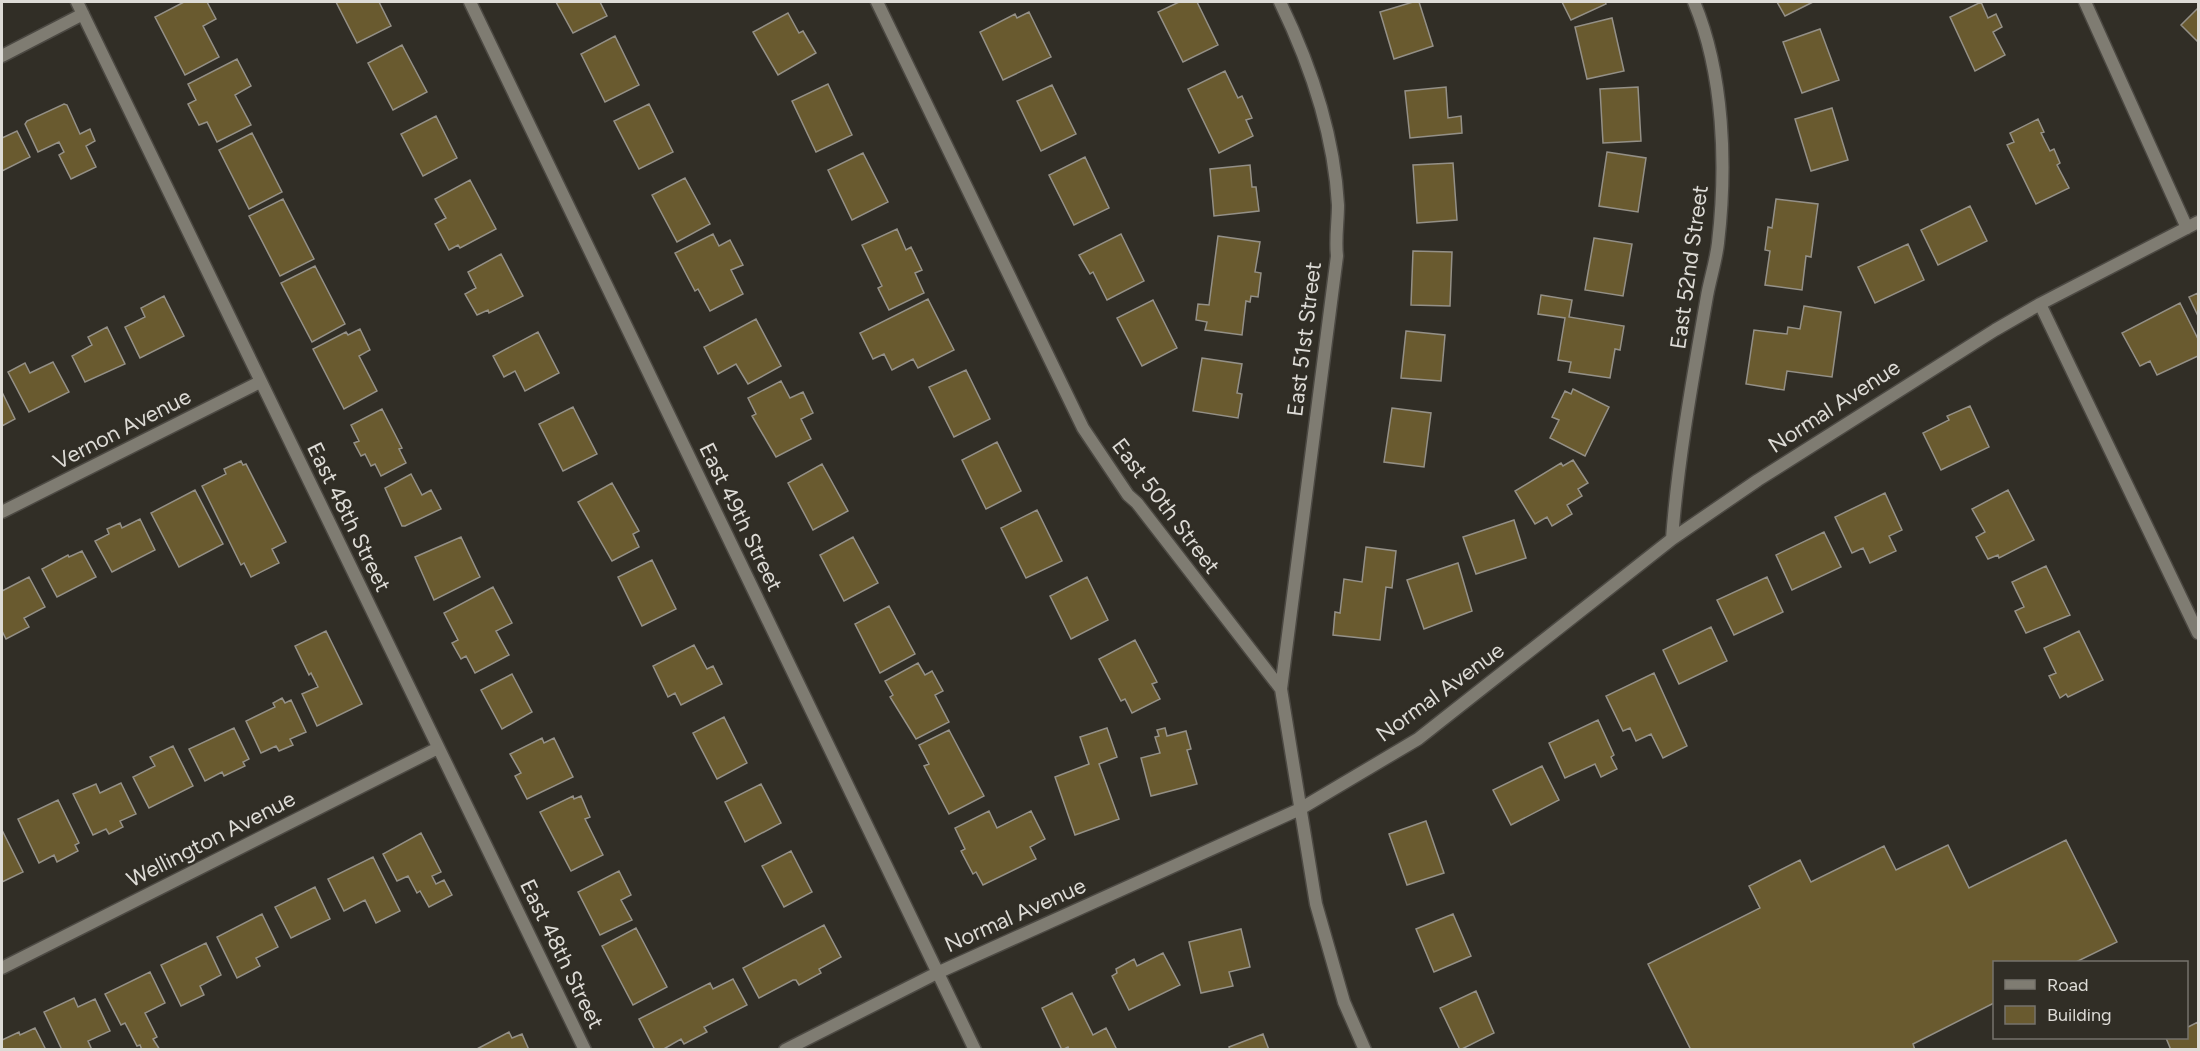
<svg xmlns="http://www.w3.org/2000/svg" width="2200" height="1051" viewBox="0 0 2200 1051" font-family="Figtree,sans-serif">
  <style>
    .building { fill: #695a2f; stroke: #949087; stroke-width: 1.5 }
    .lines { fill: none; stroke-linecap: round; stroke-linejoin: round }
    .minor-casing { stroke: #4c4943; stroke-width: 15 }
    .minor { stroke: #7f7c72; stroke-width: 12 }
    .labels { text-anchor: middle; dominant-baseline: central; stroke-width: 4.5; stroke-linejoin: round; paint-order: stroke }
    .street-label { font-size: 22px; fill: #dddbd6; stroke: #312e26 }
  </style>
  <rect width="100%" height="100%" fill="#312e26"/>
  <path class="building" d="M184,2H207L216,19L203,26L219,57L185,75L155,17Z
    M336,2H379L391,26L357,43Z
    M556,2H600L607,16L573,33Z
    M1179,2H1197L1218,45L1183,62L1158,12Z
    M1413,2H1419L1433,46L1394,59L1380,12Z
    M1562,2H1605L1606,4L1571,20Z
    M1777,2H1813L1785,16Z
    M1981,2L1988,18L1996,14L2002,27L1993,32L2005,55L1975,71L1950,17Z
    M2198,8V39L2197,41L2181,25Z
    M1029,12L1051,57L1003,80L980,32L1015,14L1017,18Z
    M788,13L799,33L803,31L816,53L778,75L753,32Z
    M1612,18L1624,71L1587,79L1575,27Z
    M1820,29L1839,80L1802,93L1783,42Z
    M615,36L639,85L605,102L581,54Z
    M402,45L427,92L393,110L368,63Z
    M237,59L251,86L235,95L251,125L217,142L207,122L199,125L188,104L196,100L188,84Z
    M1225,71L1238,98L1242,96L1252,118L1246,120L1253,136L1219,153L1188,89Z
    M828,84L852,135L816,152L792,101Z
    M1052,85L1076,134L1041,151L1017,101Z
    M1446,87L1448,118L1461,116L1462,133L1410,138L1405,91Z
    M1638,87L1641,141L1603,143L1600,89Z
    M64,104L67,105L80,134L90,129L95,141L86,146L96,167L71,179L59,155L64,152L59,142L38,152L25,124L27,121Z
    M649,104L673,152L639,169L614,121Z
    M1832,108L1848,160L1811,171L1795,119Z
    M436,116L457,158L423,176L401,134Z
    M2038,119L2044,132L2041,133L2050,151L2054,149L2060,163L2057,165L2069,188L2036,204L2007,145L2014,142L2010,133Z
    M17,131L30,157L2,171V138Z
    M252,133L282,192L249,209L219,150Z
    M1607,152L1646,158L1638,212L1599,206Z
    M863,153L888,202L852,220L828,170Z
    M1085,157L1109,208L1074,225L1049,175Z
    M1453,163L1457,220L1417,223L1413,165Z
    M1250,165L1252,187H1256L1259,211L1214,216L1210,169Z
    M685,178L710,224L677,242L652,195Z
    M470,180L496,229L460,248L458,245L449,250L435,224L446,218L435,199Z
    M283,199L314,259L280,276L249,216Z
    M1776,199L1818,204L1811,257L1806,256L1802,290L1765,285L1770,251L1765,250L1768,227L1772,228Z
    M1970,206L1987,241L1938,265L1921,230Z
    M897,229L906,250L911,247L922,270L915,273L924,293L889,310L878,288L882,286L862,245Z
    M713,234L719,246L730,240L743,265L731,270L743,294L710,311L698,289L695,291L675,253Z
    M1121,234L1144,281L1107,300L1093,272L1090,274L1079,255Z
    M1218,236L1260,242L1255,272L1261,273L1258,297L1251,296L1250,302L1246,301L1242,335L1205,330L1207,322L1196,320L1198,304L1209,305Z
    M1594,238L1632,244L1623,296L1585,290Z
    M1908,244L1924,280L1875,303L1858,267Z
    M1413,251L1452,252L1450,306L1411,305Z
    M501,254L523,296L489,313L488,310L477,315L465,294L476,288L468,272Z
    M315,266L345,324L312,342L281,283Z
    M2198,293V316L2189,297Z
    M1541,295L1572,300L1569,317L1624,326L1620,350L1615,349L1610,378L1569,372L1571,362L1558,360L1565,318L1538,314Z
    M164,296L184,336L140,358L125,327L145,317L141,308Z
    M928,299L954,350L918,368L913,359L892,370L884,354L873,359L860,333Z
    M1153,300L1177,348L1142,366L1117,318Z
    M2180,303L2198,339V356L2157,375L2150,361L2140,366L2122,333Z
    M1804,306L1841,312L1832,377L1787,371L1784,390L1746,384L1754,330L1787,334L1788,327L1800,329Z
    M756,319L781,366L748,384L736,364L718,374L704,347Z
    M107,327L125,364L85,382L72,356L92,345L88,337Z
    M360,329L370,350L359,356L377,391L344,409L313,349L346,332L348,335Z
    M1406,331L1445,335L1441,381L1401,378Z
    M538,332L559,373L525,391L515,371L504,377L493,356Z
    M1202,358L1242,364L1237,393L1242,394L1238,418L1193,411Z
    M53,362L69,392L29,412L8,372L25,363L30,373Z
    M966,370L990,419L954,437L929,387Z
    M781,381L790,398L803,392L813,413L801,419L811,439L776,457L752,416L756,414L748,398Z
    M1573,389L1609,407L1585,456L1550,438L1559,420L1552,417L1565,391L1571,394Z
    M2,392L15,419L2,426Z
    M1970,406L1989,447L1941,470L1923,433L1949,420L1947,416Z
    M573,407L597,454L563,471L539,424Z
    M1392,408L1431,413L1424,467L1384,462Z
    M382,409L402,448L399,449L406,463L381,476L375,464L371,466L365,454L361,456L354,443L359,441L351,425Z
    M997,442L1021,491L986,509L962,460Z
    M1573,460L1588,483L1578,489L1582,496L1567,505L1572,514L1552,526L1547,517L1535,524L1515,491L1561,463L1563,466Z
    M241,461L243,465L246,464L286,542L272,549L279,563L251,577L244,563L241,565L202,486L226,474L224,469Z
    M822,464L848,511L813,530L788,483Z
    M411,474L422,495L431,490L441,509L405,526H402L385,488Z
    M612,483L639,531L633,534L639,547L612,561L578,502Z
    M195,490L223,544L179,567L151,513Z
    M2008,490L2034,540L1999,558L1998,555L1988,559L1976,537L1985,532L1972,509Z
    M1885,493L1902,530L1889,536L1896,551L1870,563L1863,548L1852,553L1835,517Z
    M1037,510L1062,561L1026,578L1001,528Z
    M140,519L155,550L112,572L95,541L109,534L107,529L120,523L122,528Z
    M1514,520L1526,558L1476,574L1463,537Z
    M1824,532L1841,567L1792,590L1776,555Z
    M461,537L480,577L434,600L415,557Z
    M853,537L878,583L844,601L820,555Z
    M1366,547L1396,551L1392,588L1386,587L1380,640L1333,635L1335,612L1340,613L1344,579L1362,582Z
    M82,551L96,577L57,597L42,569L68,555L69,557Z
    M652,560L676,609L642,626L618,577Z
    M1458,563L1472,611L1424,629L1407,580Z
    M2046,566L2070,615L2026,633L2015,611L2024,607L2012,582Z
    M29,577L45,607L24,618L29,627L6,639L2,631V591Z
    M1087,577L1108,620L1071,639L1050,596Z
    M1767,577L1783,612L1734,635L1717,600Z
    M493,587L512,623L496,631L509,655L475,673L466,656L461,659L452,643L458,640L444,613Z
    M889,606L915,654L880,673L855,624Z
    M1711,627L1727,661L1679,684L1663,650Z
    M326,631L362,704L317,726L302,694L318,687L311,673L309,675L295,646Z
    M2079,631L2103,680L2068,697L2066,694L2060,698L2049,676L2056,673L2044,648Z
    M1135,640L1157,682L1152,684L1160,699L1132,713L1125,699L1121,701L1099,659Z
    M694,645L707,669L713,666L722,684L681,705L675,693L668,697L653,666Z
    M918,663L925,675L932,671L943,691L935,695L949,722L916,739L890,697L893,695L885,681Z
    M1654,673L1687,746L1663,758L1651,734L1636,741L1630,728L1623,731L1606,696Z
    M512,674L532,712L502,729L481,690Z
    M282,698L285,703L291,700L306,732L290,739L293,745L279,751L276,746L261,753L246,721L275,707L273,703Z
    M724,717L747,763L717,779L693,733Z
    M1598,720L1614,755L1611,757L1617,769L1601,777L1595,764L1565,778L1549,743Z
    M234,728L249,759L243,762L245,766L224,776L222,772L205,781L189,749Z
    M1107,728L1117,757L1099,764L1119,819L1075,835L1055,777L1089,764L1080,737Z
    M1165,728L1167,736L1186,731L1191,749L1187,750L1197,784L1151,796L1141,758L1160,753L1155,737L1159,736L1157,730Z
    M949,730L984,796L949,814L924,766L929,764L919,745Z
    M542,738L544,743L554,738L573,777L527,799L515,776L521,773L510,754Z
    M173,746L193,786L149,808L133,777L155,766L150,757Z
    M1542,766L1559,800L1511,825L1493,790Z
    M121,783L136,814L120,821L123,827L109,834L106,829L93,835L73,794L96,784L100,793Z
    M761,784L781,823L745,842L725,802Z
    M573,796L574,799L581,796L590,817L585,819L603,855L571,871L540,812Z
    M58,800L79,843L75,845L78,851L57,862L54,855L39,863L18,819Z
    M989,811L997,828L1031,811L1045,839L1030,847L1036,859L983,885L976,872L973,874L961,851L965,849L955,828Z
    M1426,821L1444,873L1407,885L1389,834Z
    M2,830L23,872L2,882Z
    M421,833L441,872L432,876L436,884L444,880L452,895L429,907L420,891L417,893L408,876L397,881L383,854Z
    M2066,840L2117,942L2076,962H1994V1003L1913,1044L1915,1050H1691L1648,964L1760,908L1749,886L1800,860L1811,882L1884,846L1896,870L1948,845L1969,888Z
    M791,851L812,892L784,907L762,866Z
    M373,857L400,911L376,923L365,900L344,911L328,879Z
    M619,871L631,895L621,900L632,920L600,935L578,892Z
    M315,887L330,919L291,938L275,907Z
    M262,914L278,947L256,958L260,966L237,978L217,937Z
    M1453,914L1471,956L1434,972L1416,929Z
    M824,925L841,957L819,969L821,973L799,985L796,980H793L759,998L743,968Z
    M636,928L667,987L633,1005L602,946Z
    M1241,929L1250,967L1229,972L1233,986L1201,993L1189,942Z
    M206,943L221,975L200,986L204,995L181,1006L161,965Z
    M1163,953L1180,985L1129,1010L1112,976L1117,973L1116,969L1134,959L1137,966Z
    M150,972L165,1003L145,1013L157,1037L153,1039L160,1050H142L140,1045L137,1046L125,1023L121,1025L105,994Z
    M733,979L747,1005L704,1027L707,1032L684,1044L681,1039L662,1050H655L639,1019L710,983L713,989Z
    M1476,991L1494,1033L1460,1050L1440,1008Z
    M1072,993L1093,1035L1106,1028L1117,1050H1069L1068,1047L1062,1050L1042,1008Z
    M74,998L78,1007L95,999L110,1031L88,1041L92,1050H62L44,1012Z
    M2198,1022V1050H2171L2166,1038H2186V1028Z
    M35,1028L46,1050H2V1040L19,1032L20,1035Z
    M509,1032L512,1038L522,1034L529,1050H475Z
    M1263,1034L1269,1050H1230L1229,1047Z"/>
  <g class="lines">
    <defs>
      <path id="minor" d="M77,2L585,1050
        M470,2L975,1050
        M877,2L1083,428L1128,495L1137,503L1281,689L1316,904L1344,1002L1365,1050
        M1280,2C1311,66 1334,133 1338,205C1338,222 1335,239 1337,256L1281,689
        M2085,2L2187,228
        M2,56L83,14
        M2040,304L2198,633
        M2,512L260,382
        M1672,539C1678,458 1693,377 1707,296C1710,279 1716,261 1718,243C1727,166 1724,74 1694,2
        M2,968L438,748
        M785,1050L937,973L1300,809L1418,739L1672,539L1758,480L1995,330L2040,304L2198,222"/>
    </defs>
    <use href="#minor" class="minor-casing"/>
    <use href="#minor" class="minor"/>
  </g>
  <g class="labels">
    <g class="street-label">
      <text transform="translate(1689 267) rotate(-82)">East 52nd Street</text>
      <text transform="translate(1304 339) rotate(-83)">East 51st Street</text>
      <text transform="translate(1834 406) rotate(-33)">Normal Avenue</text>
      <text transform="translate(122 429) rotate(-27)">Vernon Avenue</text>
      <text transform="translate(1166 506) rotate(53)">East 50th Street</text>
      <text transform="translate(349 517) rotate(64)">East 48th Street</text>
      <text transform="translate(741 517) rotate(64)">East 49th Street</text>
      <text transform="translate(1440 692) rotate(-36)">Normal Avenue</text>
      <text transform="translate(211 839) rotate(-27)">Wellington Avenue</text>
      <text transform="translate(1015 915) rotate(-24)">Normal Avenue</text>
      <text transform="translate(562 954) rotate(64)">East 48th Street</text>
    </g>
  </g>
  <rect width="2200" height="1051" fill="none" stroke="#dddbd6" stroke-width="6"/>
  <rect x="1993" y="961" width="195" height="78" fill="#312e26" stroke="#76736c" stroke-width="1.5"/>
  <rect x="2005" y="980" width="30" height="9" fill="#7f7c72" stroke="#76736c" stroke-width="1.5"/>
  <text x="2047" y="991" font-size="18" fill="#dddbd6">Road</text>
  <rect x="2005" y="1006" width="30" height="18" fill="#695a2f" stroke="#76736c" stroke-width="1.5"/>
  <text x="2047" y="1021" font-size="18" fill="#dddbd6">Building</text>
</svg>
